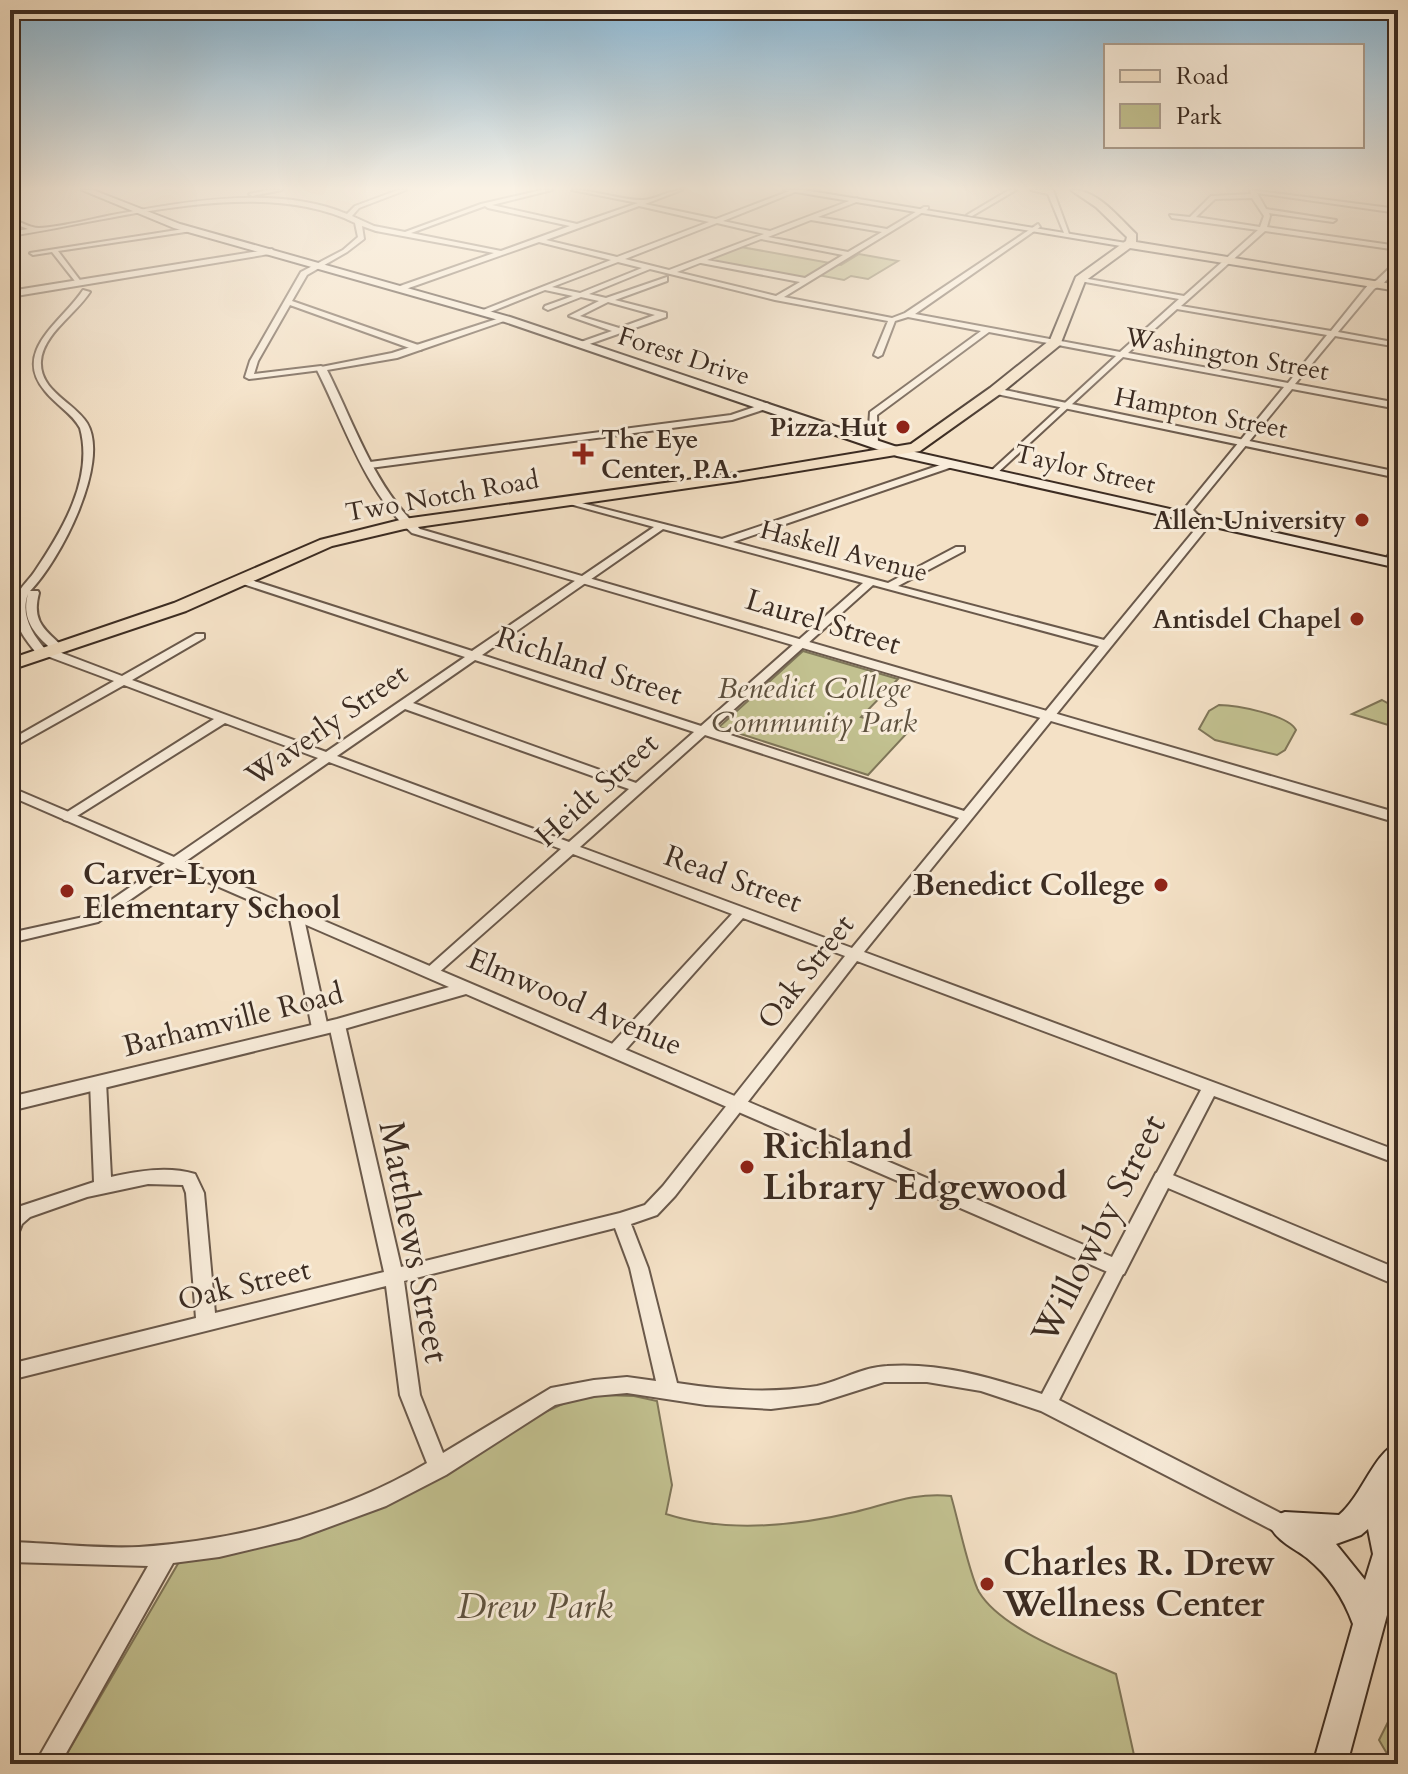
<svg xmlns="http://www.w3.org/2000/svg" width="1408" height="1774" viewBox="0 0 1408 1774" font-family="Cardo,serif">
  <style>
    .green { fill: #c2c190; stroke: #7f7659; stroke-width: 2 }
    .lines { fill: none; stroke-linecap: round; stroke-linejoin: round }
    .minor-casing { stroke: #6a594b; stroke-width: 4 }
    .tertiary-casing { stroke: #6a594b; stroke-width: 4 }
    .secondary-casing { stroke: #3c2c22; stroke-width: 4 }
    .primary-casing { stroke: #3c2c22; stroke-width: 4 }
    .minor { fill: #f8ecda; fill-rule: evenodd }
    .tertiary { fill: #f8ecda; fill-rule: evenodd }
    .secondary { fill: #f8ecda; fill-rule: evenodd }
    .primary { fill: #f4e1c6; fill-rule: evenodd }
    .poi-dot { fill: #8f2418; stroke: #f8ecda; stroke-width: 3 }
    .labels { text-anchor: middle; dominant-baseline: central; stroke-width: 6; stroke-linejoin: round; paint-order: stroke }
    .far-street-label { font-size: 26px; fill: #3c2c22; stroke: #f8ecda }
    .far-poi-label { font-size: 26px; font-weight: bold; fill: #3c2c22; stroke: #f8ecda; text-anchor: end }
    .street-label { font-size: 30px; fill: #3c2c22; stroke: #f8ecda }
    .park-label { font-size: 30px; font-style: italic; fill: #5e513e; stroke: #f8ecda }
    .poi-label { font-size: 30px; font-weight: bold; fill: #3c2c22; stroke: #f8ecda; text-anchor: start }
    .near-poi-label { font-size: 36px; font-weight: bold; fill: #3c2c22; stroke: #f8ecda; text-anchor: start }
    .near-street-label { font-size: 36px; fill: #3c2c22; stroke: #f8ecda }
    .near-park-label { font-size: 36px; font-style: italic; fill: #5e513e; stroke: #f8ecda }
  </style>
  <rect width="100%" height="100%" fill="#f4e1c6"/>
  <filter id="stains"><feTurbulence type="fractalNoise" baseFrequency=".0025" numOctaves="4"/><feColorMatrix values="0 0 0 0 .2 0 0 0 0 .09 0 0 0 0 .02 0 0 0 .5 -.17"/></filter>
  <radialGradient id="worn" r=".72"><stop offset=".6" stop-color="#630" stop-opacity="0"/><stop offset="1" stop-color="#630" stop-opacity=".3"/></radialGradient>
  <path class="green" d="M741,247L841,265L859,254L898,261L868,279L851,276L844,280L813,274L803,280L704,261Z
    M803,651L898,679L861,717L908,732L868,775L719,727Z
    M1382,700L1389,704L1398,728L1352,714Z
    M1219,705C1236,705 1289,715 1296,730L1285,750L1277,755L1215,740L1199,729L1209,711Z
    M603,1395L634,1396L657,1401L672,1485L666,1514C725,1533 795,1526 855,1512C888,1504 916,1492 951,1496C958,1519 969,1574 979,1592C1002,1630 1076,1656 1116,1674L1136,1764H61L179,1562L279,1542L363,1514L409,1494L468,1461L534,1417L567,1402Z
    M1398,1702V1757L1386,1752L1379,1740Z"/>
  <g class="lines">
    <defs>
      <path id="minor" d="M268,190H282L252,196L249,194Z
        M398,190H406L359,208L352,216L374,226L405,232L481,204L542,190H552L492,205L577,224L638,203L572,190C596,190 623,201 644,200C657,199 668,190 682,190L645,204L716,219L792,190H800L723,221L770,231L857,198L859,201L818,217L887,229L924,207H928V209L784,297L892,318L905,313L1038,224L1040,227L915,314L1120,352L1179,299L1080,281L1077,277L1184,296L1258,230L1172,218L1170,215L1190,217L1211,196L1251,194L1250,190L1398,209V213L1257,193L1266,209L1336,220L1333,222L1269,213L1270,216L1267,227L1398,246V250L1265,231L1181,306L1331,331L1368,285L1377,280L1398,260V266L1383,284L1374,289L1338,332L1398,343V347L1335,336L1295,384L1398,403V409L1292,389L1193,510L1207,524V528L864,952L1398,1151V1164L1214,1096L1169,1183L1163,1185L1157,1183L1154,1178L1201,1090L857,961L675,1196L657,1215L631,1224L648,1268L677,1383C723,1390 770,1394 817,1386C840,1381 863,1367 887,1366C941,1362 992,1378 1042,1394L1111,1263L1117,1261L1123,1263L1126,1268L1059,1400L1292,1519L1296,1526L1292,1533L1285,1536L1278,1533L1041,1411L981,1391L927,1382H884L818,1403L771,1409L706,1405L627,1393L594,1396L555,1405L446,1475L386,1506L299,1538L219,1557L173,1563L60,1764H35L148,1566L10,1562V1542C51,1543 99,1549 139,1547C238,1540 342,1514 427,1463L400,1395L386,1286L10,1380V1364L196,1318L186,1193L183,1185L148,1184L87,1197L30,1217L22,1224L16,1239L10,1241V1213L18,1207L94,1182L90,1082L92,1078H104L106,1082L111,1177C138,1171 168,1166 195,1174L204,1193L215,1313L384,1272L329,1025L332,1021H342L345,1025L401,1267L620,1213L645,1205L663,1186L845,956L743,918L621,1055H609L607,1051L609,1047L732,914L573,854L436,975H426L424,972L426,969L561,849L329,762L98,922L10,943V933L88,916L318,758L225,723L69,821L64,820L62,817L64,814L214,719L124,685L10,749V740L114,681L47,656H39C28,643 14,626 14,608C14,592 27,583 35,571C62,531 94,478 80,428C72,413 56,405 45,391C11,351 63,321 83,290L90,292C76,314 43,334 41,361C39,391 74,402 87,423C111,463 59,562 30,591H38L39,593C31,623 46,630 65,649L59,652L122,676L196,634H204V638L132,680L326,752L465,657L237,582V578H245L472,651L654,527L566,503V499L722,539L952,461L955,462V466L733,542L888,583L956,547H964V551L898,586L1104,640L1198,526L1185,512V508L1284,387L1123,357L994,476L989,473L991,471L1116,356L989,332L877,415L878,443L873,446L868,443L870,412L981,331L908,317L895,321L882,355L878,357L874,355L888,321L775,300L650,269L589,294L606,298L667,277V281L615,300L666,313V317L581,347L577,345L578,343L612,331L569,316L599,301L581,297L548,310L544,308L545,306L573,296L545,290L485,314L478,312L611,260L539,242L403,290H400V286L494,253L376,231L362,226L364,239L347,252L307,275L292,301L421,346V350H415L290,305L258,361L254,374L321,366L325,368L321,370L249,379L245,377L250,361L301,272L343,250L358,237L355,223C260,175 111,221 10,236V232L28,229L10,222V218C19,221 30,228 39,228C63,227 98,217 123,213C191,200 282,186 347,214L355,206ZM1252,198L1264,216L1260,227L1196,217L1215,199ZM485,206L488,208L570,226L501,251L411,233ZM639,206L709,222L617,257L546,240ZM811,220L882,232L848,252L768,237ZM717,223L764,234L669,270L625,259ZM761,239L843,255L805,278L707,260ZM618,262L642,268L580,293L552,287ZM700,263H701L800,282L776,296L677,272ZM608,302L655,315L619,328L580,316ZM1177,309L1327,335L1288,383L1128,353ZM663,529L863,583L701,726L482,655ZM873,585L1099,646L964,811L712,729ZM28,594C21,619 35,635 53,650L45,649C32,634 20,614 28,594ZM475,660L694,732L636,783L413,703ZM405,709L629,789L569,842L337,756ZM705,735L959,818L852,948L580,847ZM615,1228L630,1268L656,1381L627,1377L594,1380L551,1388L443,1453L420,1395L404,1281Z
        M1009,190H1016L972,216L967,215Z
        M1031,190H1053L1069,234L1064,233L1048,194Z
        M190,228L192,231L58,251L82,283L78,285L52,252L33,255L30,253Z
        M766,403L769,404V408L732,420L370,468L365,465L370,462L731,415Z
        M1398,545C1398,553 1397,557 1393,564H1385L1384,562L1394,546Z
        M296,910L303,914L328,1028L326,1032H314L312,1028L289,914Z"/>
      <path id="tertiary" d="M272,249L275,253L10,297V291Z
        M503,317L510,319L397,358L327,370C354,423 375,489 420,529L1398,813V823L412,533C365,492 344,423 316,368L392,353Z
        M995,388L1398,472V478L992,393L990,391Z
        M10,787L1112,1257L1156,1173L1163,1171L1398,1269V1286L1168,1188L1124,1274L1117,1276L466,994L337,1031L10,1111V1097L337,1019L449,987L10,796Z"/>
      <path id="secondary" d="M82,190H93L180,224L510,317L906,450L1398,560V568L897,456L502,321L174,228Z
        M784,190H804L1132,244L1127,247Z
        M1398,1443V1574L1347,1764H1313L1353,1624C1343,1597 1329,1576 1307,1558C1294,1548 1277,1541 1270,1526L1274,1516L1285,1512L1339,1515C1362,1496 1374,1452 1398,1443ZM1368,1529L1373,1554L1365,1580L1336,1544L1361,1535Z"/>
      <path id="primary" d="M1071,190C1097,189 1118,217 1136,234V242L1398,285V291L1130,248L1085,281L1060,345L1000,394L920,451L737,481L404,529L332,546L186,611L10,670V659L174,603L320,540L404,519L737,473L911,444L990,388L1050,340L1076,277L1126,241L1127,237L1096,207Z"/>
    </defs>
    <use href="#minor" class="minor-casing"/>
    <use href="#tertiary" class="tertiary-casing"/>
    <use href="#secondary" class="secondary-casing"/>
    <use href="#primary" class="primary-casing"/>
    <use href="#minor" class="minor"/>
    <use href="#tertiary" class="tertiary"/>
    <use href="#secondary" class="secondary"/>
    <use href="#primary" class="primary"/>
  </g>
  <linearGradient id="sky" x2="0" y2="1"><stop stop-color="#89b7d5"/><stop offset="0.43" stop-color="#faf2e5"/><stop offset="1" stop-color="#faf2e5" stop-opacity="0"/></linearGradient>
  <rect width="1408" height="438" fill="url(#sky)"/>
  <g class="poi-dot">
    <circle cx="903" cy="427" r="8"/>
    <path d="M579 442h8v8h8v8h-8v8h-8v-8h-8v-8h8z"/>
    <circle cx="1362" cy="520" r="8"/>
    <circle cx="1357" cy="619" r="8"/>
    <circle cx="1161" cy="885" r="8"/>
    <circle cx="67" cy="891" r="8"/>
    <circle cx="747" cy="1167" r="8"/>
    <circle cx="987" cy="1584" r="8"/>
  </g>
  <g class="labels">
    <g class="far-street-label">
      <text transform="translate(1227 354) rotate(10)">Washington Street</text>
      <text transform="translate(684 356) rotate(18)">Forest Drive</text>
      <text transform="translate(1201 413) rotate(11)">Hampton Street</text>
      <text transform="translate(1085 469) rotate(13)">Taylor Street</text>
      <text transform="translate(442 496) rotate(-10)">Two Notch Road</text>
      <text transform="translate(844 551) rotate(15)">Haskell Avenue</text>
    </g>
    <g class="far-poi-label">
      <text x="887" y="427">Pizza Hut</text>
      <text x="601" y="439" text-anchor="start">The Eye<tspan x="601" dy="30">Center, P.A.</tspan></text>
      <text x="1346" y="520">Allen University</text>
      <text x="1341" y="619">Antisdel Chapel</text>
    </g>
    <g class="street-label">
      <text transform="translate(823 622) rotate(17)">Laurel Street</text>
      <text transform="translate(589 666) rotate(18)">Richland Street</text>
      <text transform="translate(327 725) rotate(-35)">Waverly Street</text>
      <text transform="translate(597 790) rotate(-42)">Heidt Street</text>
      <text transform="translate(733 879) rotate(20)">Read Street</text>
      <text transform="translate(806 972) rotate(-52)">Oak Street</text>
      <text transform="translate(575 1002) rotate(23)">Elmwood Avenue</text>
      <text transform="translate(233 1020) rotate(-14)">Barhamville Road</text>
      <text transform="translate(244 1285) rotate(-14)">Oak Street</text>
    </g>
    <g class="park-label">
      <text x="814" y="688">Benedict College<tspan x="814" dy="34">Community Park</tspan></text>
    </g>
    <g class="poi-label">
      <text x="83" y="874">Carver-Lyon<tspan x="83" dy="34">Elementary School</tspan></text>
      <text x="1145" y="885" text-anchor="end">Benedict College</text>
    </g>
    <g class="near-poi-label">
      <text x="763" y="1146">Richland<tspan x="763" dy="41">Library Edgewood</tspan></text>
      <text x="1003" y="1563">Charles R. Drew<tspan x="1003" dy="41">Wellness Center</tspan></text>
    </g>
    <g class="near-street-label">
      <text transform="translate(1099 1229) rotate(-63)">Willowby Street</text>
      <text transform="translate(414 1242) rotate(79)">Matthews Street</text>
    </g>
    <g class="near-park-label">
      <text x="535" y="1606">Drew Park</text>
    </g>
  </g>
  <rect width="1408" height="1774" fill="none" stroke="#f4e1c6" stroke-width="40"/>
  <rect x="12" y="12" width="1384" height="1750" fill="none" stroke="#3c2c22" stroke-width="4"/>
  <rect x="20" y="20" width="1368" height="1734" fill="none" stroke="#3c2c22" stroke-width="2"/>
  <rect x="1104" y="44" width="260" height="104" fill="#f8ecda" stroke="#ad9f90" stroke-width="2"/>
  <rect x="1120" y="70" width="40" height="12" fill="#f4e1c6" stroke="#ad9f90" stroke-width="2"/>
  <text x="1176" y="84" font-size="24" fill="#3c2c22">Road</text>
  <rect x="1120" y="104" width="40" height="24" fill="#c2c190" stroke="#ad9f90" stroke-width="2"/>
  <text x="1176" y="124" font-size="24" fill="#3c2c22">Park</text>
  <rect width="100%" height="100%" filter="url(#stains)"/>
  <rect width="100%" height="100%" fill="url(#worn)"/>
</svg>
